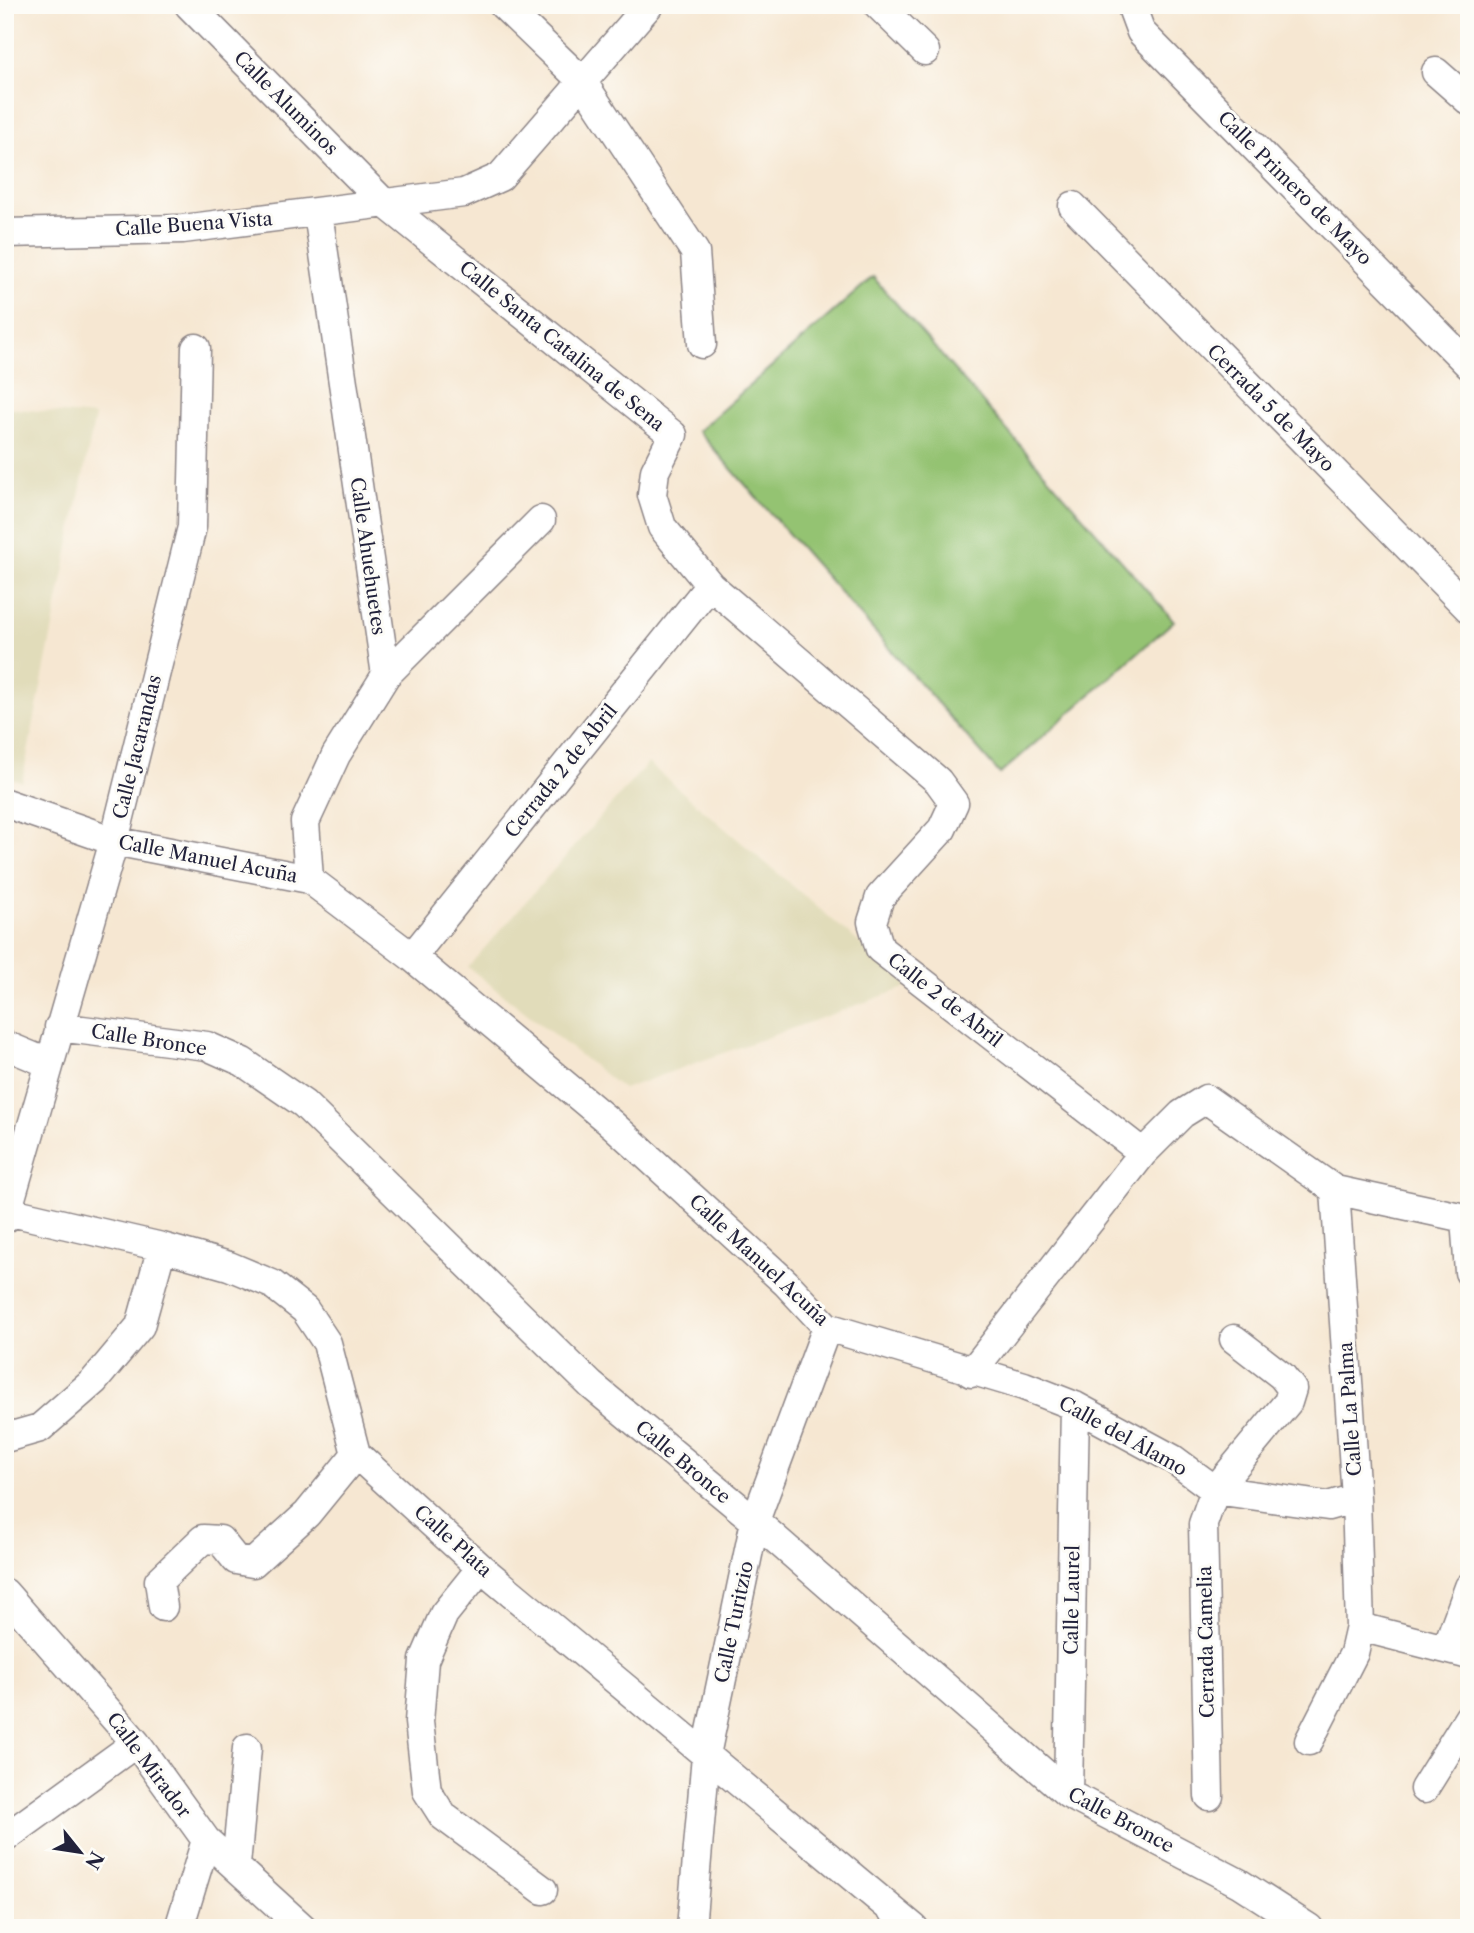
<svg xmlns="http://www.w3.org/2000/svg" width="1474" height="1933" viewBox="0 0 1474 1933" font-family="'Libre Caslon Text',serif">
  <style>
    .built { fill: #e1dcba }
    .green { fill: #94c372; stroke: #5b7256; stroke-width: 2 }
    .lines { fill: none; stroke-linecap: round; stroke-linejoin: round }
    .minor-casing { stroke: #8c8486; stroke-width: 31 }
    .minor { stroke: #fff; stroke-width: 28 }
    .labels { text-anchor: middle; dominant-baseline: central; stroke-width: 6; stroke-linejoin: round; paint-order: stroke }
    .street-label { font-size: 19px; fill: #22223b; stroke: #fdfcf7 }
  </style>
  <rect width="100%" height="100%" fill="#fdfcf7"/>
  <filter id="ink" filterUnits="userSpaceOnUse"><feTurbulence type="fractalNoise" baseFrequency=".0143" numOctaves="2"/><feDisplacementMap in="SourceGraphic" scale="14" xChannelSelector="R" yChannelSelector="G"/><feConvolveMatrix kernelMatrix="1 2 1 2 8 2 1 2 1" color-interpolation-filters="sRGB"/></filter>
  <filter id="wash" filterUnits="userSpaceOnUse"><feTurbulence type="fractalNoise" baseFrequency=".00686" numOctaves="4" result="noise"/><feDisplacementMap in="SourceGraphic" scale="28" xChannelSelector="R" yChannelSelector="G"/><feGaussianBlur stdDeviation="1.57" result="paint"/><feColorMatrix in="noise" values="0 0 0 0 0 0 0 0 0 0 0 0 0 0 0 0 0 1.4 0 .05"/><feComposite in="paint" operator="in"/></filter>
  <g filter="url(#wash)">
    <rect width="100%" height="100%" fill="#f6e7d2"/>
    <path class="built" d="M5,408L95,416L22,782L5,776Z
      M648,763L910,986L623,1089L468,967Z"/>
    <path class="green" d="M873,277L1174,621L1000,774L698,431Z"/>
  </g>
  <g filter="url(#ink)">
    <g class="lines">
      <defs>
        <path id="minor" d="M189,5L382,201L673,435L655,471L652,495L662,527L710,585L938,781L954,803L942,829L880,897L872,922L880,949L1143,1153
          M503,5L582,81L695,252L702,344
          M878,5L925,51
          M1131,5L1141,32L1469,365
          M1436,72L1469,101
          M1073,206L1469,609
          M5,233L183,229L464,193L500,177L649,5
          M386,675L541,520
          M5,803L114,841L309,879L412,957L613,1125L786,1283L827,1327L1024,1386L1075,1406L1173,1459L1215,1490L1328,1506L1356,1498
          M309,879L305,822L336,755L386,675L318,213
          M412,957L710,585
          M59,1027L207,1046L243,1062L304,1104L591,1385L755,1521L1068,1794L1239,1883L1309,1928
          M5,1045L48,1063
          M7,1211L162,1247L229,1266L272,1284L305,1310L327,1343L356,1454L481,1568L914,1928
          M5,1219L114,841L192,527L196,348
          M1465,1219L1469,1272
          M971,1373L1143,1153L1182,1114L1206,1099L1335,1190L1469,1219
          M5,1438L40,1428L94,1381L140,1326L162,1247
          M481,1568L444,1614L424,1660L419,1722L427,1791L443,1816L543,1890
          M5,1593L136,1743L206,1840L303,1928
          M163,1607L159,1581L203,1539L220,1540L236,1560L253,1563L307,1514L356,1454
          M1360,1627L1469,1655
          M1447,1647L1469,1587
          M1309,1741L1354,1653L1360,1627L1356,1498L1335,1190
          M1424,1789L1469,1717
          M1068,1794L1075,1406
          M1209,1796L1203,1524L1215,1490L1288,1402L1292,1389L1282,1376L1234,1339
          M5,1838L136,1743
          M236,1865L247,1748
          M180,1925L206,1840
          M691,1928L706,1755L755,1521L827,1327"/>
      </defs>
      <use href="#minor" class="minor-casing"/>
      <use href="#minor" class="minor"/>
    </g>
  </g>
  <g class="labels">
    <g class="street-label">
      <text transform="translate(286 103) rotate(45)">Calle Aluminos</text>
      <text transform="translate(1295 188) rotate(45)">Calle Primero de Mayo</text>
      <text transform="translate(194 224) rotate(-4)">Calle Buena Vista</text>
      <text transform="translate(562 346) rotate(39)">Calle Santa Catalina de Sena</text>
      <text transform="translate(1271 408) rotate(45)">Cerrada 5 de Mayo</text>
      <text transform="translate(368 556) rotate(82)">Calle Ahuehuetes</text>
      <text transform="translate(137 747) rotate(-76)">Calle Jacarandas</text>
      <text transform="translate(561 771) rotate(-51)">Cerrada 2 de Abril</text>
      <text transform="translate(208 859) rotate(11)">Calle Manuel Acuña</text>
      <text transform="translate(945 1000) rotate(38)">Calle 2 de Abril</text>
      <text transform="translate(149 1040) rotate(9)">Calle Bronce</text>
      <text transform="translate(759 1260) rotate(43)">Calle Manuel Acuña</text>
      <text transform="translate(1350 1409) rotate(-94)">Calle La Palma</text>
      <text transform="translate(1123 1436) rotate(29)">Calle del Álamo</text>
      <text transform="translate(683 1462) rotate(40)">Calle Bronce</text>
      <text transform="translate(453 1541) rotate(42)">Calle Plata</text>
      <text transform="translate(1072 1600) rotate(-89)">Calle Laurel</text>
      <text transform="translate(734 1622) rotate(-78)">Calle Turitzio</text>
      <text transform="translate(1206 1642) rotate(-91)">Cerrada Camelia</text>
      <text transform="translate(149 1765) rotate(53)">Calle Mirador</text>
      <text transform="translate(1121 1820) rotate(28)">Calle Bronce</text>
    </g>
  </g>
  <rect width="1474" height="1933" fill="none" stroke="#fdfcf7" stroke-width="28"/>
  <g transform="translate(80 1852) rotate(120)" stroke="#fdfcf7" stroke-width="5" paint-order="stroke">
  <path d="M0-5L12 26L0 18L-12 26Z" fill="#22223b"/>
  <text y="-10" font-size="19" font-weight="bold" text-anchor="middle" fill="#22223b">N</text>
  </g>
</svg>
